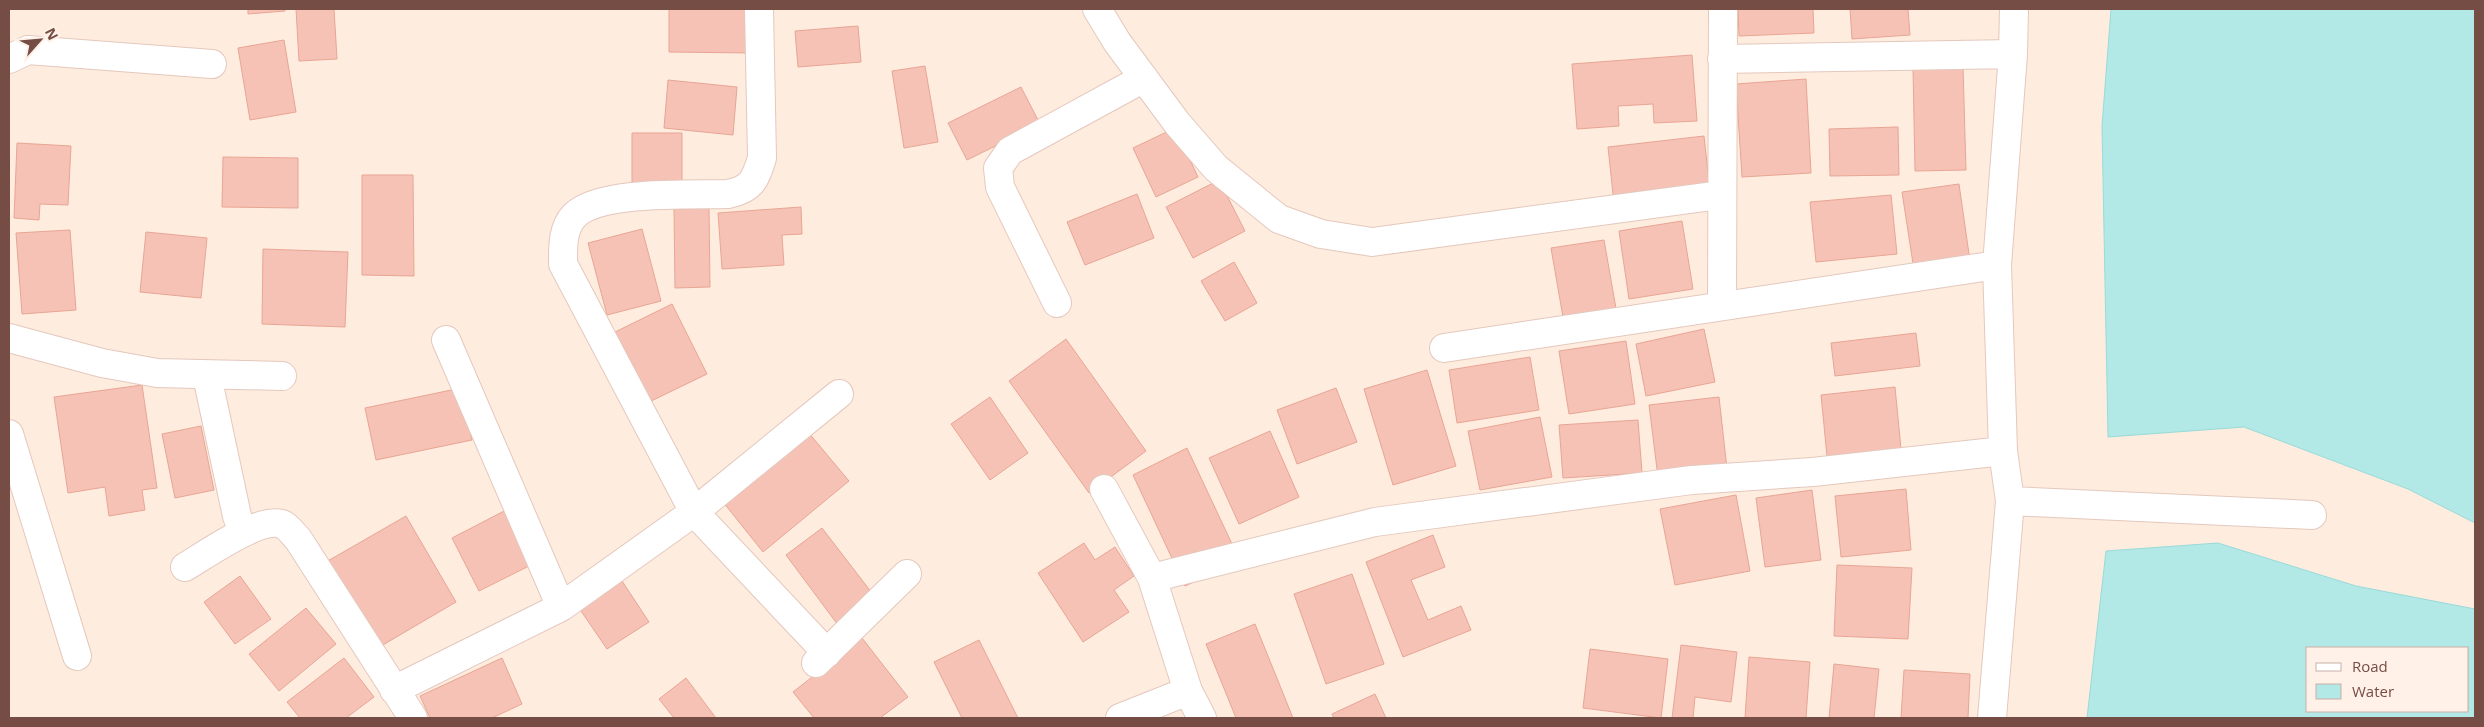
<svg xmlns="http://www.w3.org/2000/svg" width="2484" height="727" viewBox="0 0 2484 727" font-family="'Open Sans',sans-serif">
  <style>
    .water { fill: #b2e8e6; stroke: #98dbd9; fill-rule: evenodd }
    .building { fill: #f5c2b5; stroke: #e9a594 }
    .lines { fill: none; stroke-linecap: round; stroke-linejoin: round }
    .minor-casing { stroke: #e4c8bd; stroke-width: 30 }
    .minor { stroke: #fff; stroke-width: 28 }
  </style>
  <rect width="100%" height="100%" fill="#feecdf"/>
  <path class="water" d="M2111,9H2475V523L2408,489L2244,427L2108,437L2102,126Z
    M2218,543L2356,586L2475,609V718H2087L2106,551ZM2308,648H2468V711H2308Z"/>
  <path class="building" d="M248,9H285V11L248,14Z
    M296,9H334L337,59L299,61Z
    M669,9H751L750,53L669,52Z
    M1738,9H1813L1814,33L1739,36Z
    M1850,9H1908L1910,35L1852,39Z
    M858,26L861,62L798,67L795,31Z
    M284,40L296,112L250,120L238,48Z
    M1692,55L1697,121L1654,123L1653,104L1618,106L1619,126L1577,129L1572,64Z
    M925,66L938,142L904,148L892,71Z
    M1963,67L1966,170L1915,171L1913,68Z
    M1806,79L1811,173L1742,177L1736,84Z
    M668,80L737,87L733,135L664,128Z
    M1021,87L1040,124L967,160L948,123Z
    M1898,127L1899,175L1830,176L1829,129Z
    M1175,128L1198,177L1156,197L1133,148Z
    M632,133H682V193H632Z
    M1704,136L1710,191L1614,203L1608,147Z
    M17,143L71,146L68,205L40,204L39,220L14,218Z
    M223,157L298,158V208L222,207Z
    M362,175H413L414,276L362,275Z
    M1219,180L1245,231L1193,258L1166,207Z
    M1959,184L1970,261L1914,270L1902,192Z
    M1137,194L1154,238L1085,265L1067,222Z
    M1891,195L1897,254L1816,262L1810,202Z
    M801,207L802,234L782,235L784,265L722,269L718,213Z
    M709,208L710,287L675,288L674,209Z
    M1682,221L1693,289L1629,299L1619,231Z
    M642,229L661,301L607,315L588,243Z
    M70,230L76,310L22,314L16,233Z
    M146,232L207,238L201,298L140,292Z
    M1604,240L1617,314L1564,323L1551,248Z
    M263,249L348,252L345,327L262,324Z
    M1234,262L1257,303L1225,321L1201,281Z
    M672,304L707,374L645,404L611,334Z
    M1704,329L1715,382L1646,396L1636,344Z
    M1916,333L1920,366L1835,376L1831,343Z
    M1066,339L1146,451L1089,493L1009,381Z
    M1626,341L1635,404L1569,414L1559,351Z
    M1530,357L1539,410L1457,423L1449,370Z
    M1427,370L1456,466L1393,485L1364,389Z
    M142,385L157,488L142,490L145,510L109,516L105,487L68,493L54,397Z
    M1895,387L1901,449L1827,456L1821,395Z
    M461,388L472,440L376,460L365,408Z
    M1336,388L1357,442L1297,464L1277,410Z
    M990,397L1028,453L990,480L951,424Z
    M1719,397L1728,478L1659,485L1649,405Z
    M1540,417L1552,477L1480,490L1468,431Z
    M1638,420L1642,473L1563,478L1559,425Z
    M201,426L214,490L175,498L162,434Z
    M1270,431L1299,497L1239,524L1209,458Z
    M808,432L849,481L763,552L723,502Z
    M1187,448L1240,561L1185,586L1133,475Z
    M1906,489L1911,550L1841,557L1835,496Z
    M1812,490L1821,560L1765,567L1756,498Z
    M1736,495L1750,571L1675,585L1660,509Z
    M508,509L535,563L479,591L452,538Z
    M406,516L456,602L376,649L326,562Z
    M822,528L875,597L838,625L786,555Z
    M1433,535L1445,567L1411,580L1428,620L1461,606L1471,630L1403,657L1366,562Z
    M1084,543L1095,560L1115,547L1134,576L1114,590L1129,612L1083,642L1038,573Z
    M1837,565L1912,568L1908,639L1834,636Z
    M1352,574L1384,664L1326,684L1294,594Z
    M240,576L271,619L235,644L204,602Z
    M622,581L649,622L607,649L579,608Z
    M306,608L336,644L279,691L249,654Z
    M1255,624L1293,718H1236L1206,644Z
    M862,638L908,697L880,718H814L793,692Z
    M979,640L1018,718H962L934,662Z
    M1681,645L1737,652L1731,702L1695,697L1693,718H1672Z
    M1590,649L1668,659L1661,718L1583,708Z
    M1749,657L1810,662L1806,718H1745Z
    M344,658L374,697L346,718H300L287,702Z
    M502,658L522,704L492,718H430L420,696Z
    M1834,664L1879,669L1874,718H1829Z
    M1904,670L1970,674L1968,718H1901Z
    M686,678L716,718H674L659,699Z
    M1375,694L1386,718H1334L1332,714Z"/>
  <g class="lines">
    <defs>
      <path id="minor" d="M759,9L762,158C755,180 752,189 728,194C692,195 599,190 574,216C562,229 563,248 563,264L694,512L827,653
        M1097,9L1117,42L1177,123L1216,168L1279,219L1321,234L1372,242L1720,195
        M9,59L28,50L212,64
        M1722,59L2013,54
        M1057,303L1000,187L998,168L1010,151L1144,78
        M1722,306L1723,9
        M9,338L102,363L157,373L282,376
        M446,340L561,607
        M1444,348L1997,265
        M207,376L237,516L243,533
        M9,434L77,656
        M1104,489L1152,578L1188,691L1202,718
        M2010,501L2312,515
        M185,567C204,556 262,514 284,525C289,528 294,535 298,539L413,718
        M1152,578L1375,522L1692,480L1813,472L2003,451
        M816,663L907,574
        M394,690L561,607L694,512L839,394
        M1120,718L1188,691
        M1992,718L2010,501L2003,451L1997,265L2013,54L2014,9"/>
    </defs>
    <use href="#minor" class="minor-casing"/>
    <use href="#minor" class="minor"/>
  </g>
  <rect width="2484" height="727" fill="none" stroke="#764d45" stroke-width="20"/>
  <rect x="2306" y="647" width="162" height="65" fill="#fff1e7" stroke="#c8afa6"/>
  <rect x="2316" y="663" width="25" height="8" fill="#ffffff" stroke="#c8afa6"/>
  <text x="2352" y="672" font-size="15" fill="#764d45">Road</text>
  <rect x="2316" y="684" width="25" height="15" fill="#b2e8e6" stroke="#c8afa6"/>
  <text x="2352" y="697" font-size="15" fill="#764d45">Water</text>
  <g transform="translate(40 40) rotate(63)" stroke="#fff1e7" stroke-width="4" paint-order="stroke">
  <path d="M0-4L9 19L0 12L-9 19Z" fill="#764d45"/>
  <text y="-8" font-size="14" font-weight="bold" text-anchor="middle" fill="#764d45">N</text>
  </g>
</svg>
